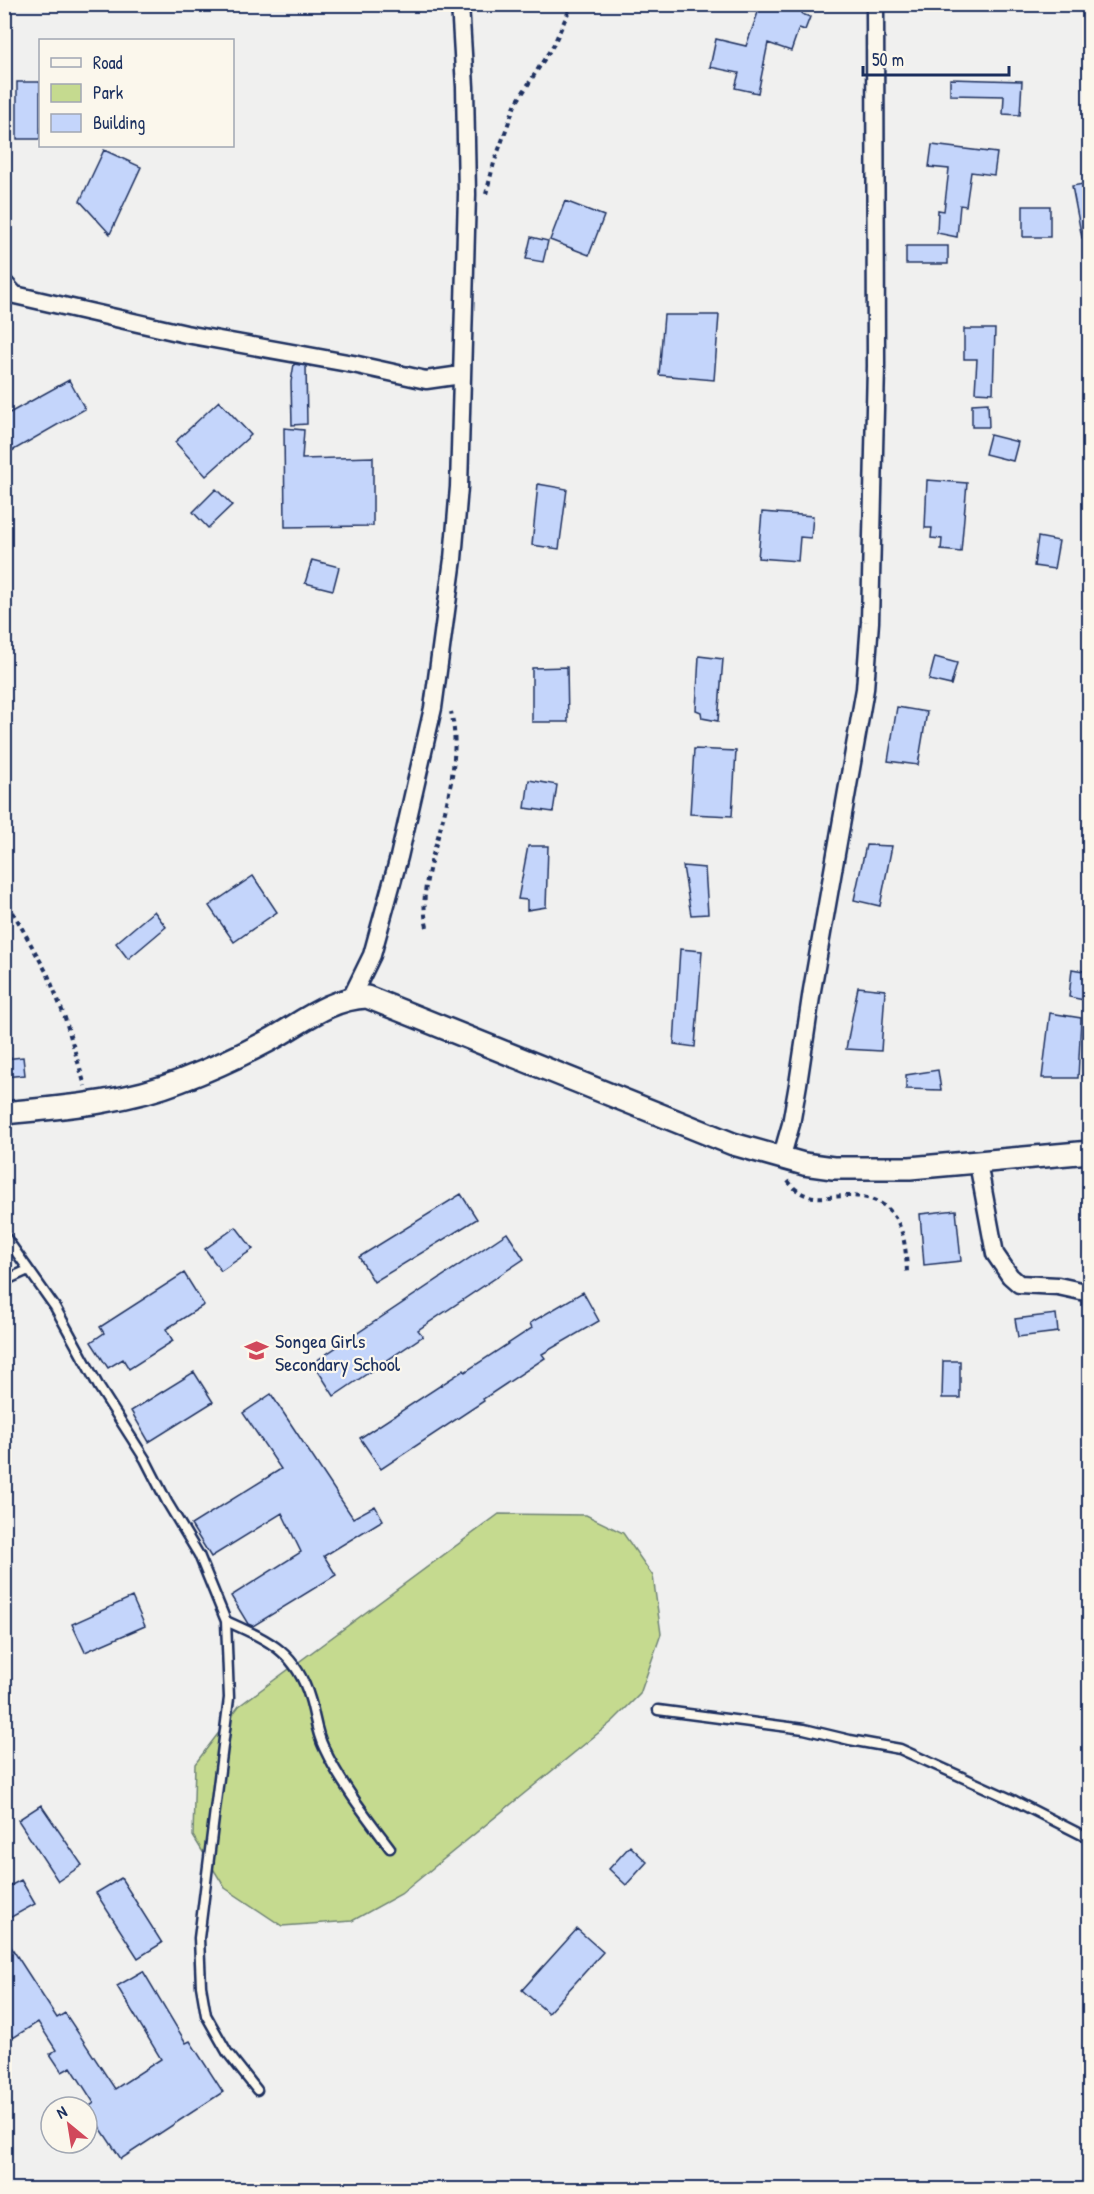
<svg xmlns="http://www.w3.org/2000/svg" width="1094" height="2194" viewBox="0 0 1094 2194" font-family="'Patrick Hand',sans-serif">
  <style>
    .green { fill: #c5da8f; stroke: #708476; stroke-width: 1.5 }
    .building { fill: #c4d5fb; stroke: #1b2f5e; stroke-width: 1.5 }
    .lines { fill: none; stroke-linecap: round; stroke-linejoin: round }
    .service-casing { stroke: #1b2f5e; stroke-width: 13 }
    .minor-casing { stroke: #1b2f5e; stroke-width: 21 }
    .tertiary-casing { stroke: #1b2f5e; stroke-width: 26 }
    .path { stroke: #1b2f5e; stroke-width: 4; stroke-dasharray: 4.5 4.5; stroke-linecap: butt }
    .service { stroke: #fbf7ec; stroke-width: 8 }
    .minor { stroke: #fbf7ec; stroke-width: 16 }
    .tertiary { stroke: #fbf7ec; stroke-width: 21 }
    .labels { text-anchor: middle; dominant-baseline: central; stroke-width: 4.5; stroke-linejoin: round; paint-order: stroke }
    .poi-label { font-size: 20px; fill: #1b2f5e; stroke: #fbf7ec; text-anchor: start }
  </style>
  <rect width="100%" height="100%" fill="#f0f0ef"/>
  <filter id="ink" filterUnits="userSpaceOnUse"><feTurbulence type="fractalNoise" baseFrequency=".0167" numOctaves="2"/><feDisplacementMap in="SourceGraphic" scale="12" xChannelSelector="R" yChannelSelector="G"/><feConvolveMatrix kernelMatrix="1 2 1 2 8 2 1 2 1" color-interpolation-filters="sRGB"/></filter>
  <g filter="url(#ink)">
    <path class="green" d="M499,1514L586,1515L623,1533L653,1576L661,1634L640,1694L613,1721L401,1894L352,1921L282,1926L225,1888L193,1836L195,1764L239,1706Z"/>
    <path class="building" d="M761,4H805L802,14L810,17L805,30L799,28L791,51L768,43L758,93L735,88L739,73L710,67L716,39L746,46Z
      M950,79L1022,81L1020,115L1003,114L1004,96L950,95Z
      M17,82H40V139H17Z
      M932,145L997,153L994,175L971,172L966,206L960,205L957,237L937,233L938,210L944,211L949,169L929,167Z
      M104,150L141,167L110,234L80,201Z
      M1089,183V237L1082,238L1072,186Z
      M565,201L604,216L589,255L550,240Z
      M1023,206H1050V237H1023Z
      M531,237L548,241L543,262L526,259Z
      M906,246H948V264H906Z
      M664,315H719L714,380L659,375Z
      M964,329H995L993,393L975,392L977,359H964Z
      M294,364L306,366L307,424L292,425L291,382Z
      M69,380L85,409L12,451L4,438V416Z
      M219,401L251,435L206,476L175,442Z
      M988,403L989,427H972V404Z
      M284,428L304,430L302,459L373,457V526L285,527Z
      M990,435L1018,442L1013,461L985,454Z
      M927,480L967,483L961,552L941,550L942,539L931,538L932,528H925Z
      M538,484L567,489L559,549L532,545Z
      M216,489L232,505L208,528L193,512Z
      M762,512L813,516L811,538L800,537L798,561L758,558Z
      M1038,537L1059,541L1054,569L1034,566Z
      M312,560L339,567L333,590L305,583Z
      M699,656L723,659L718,721L702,718L701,712L696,710Z
      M935,657L957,663L951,685L929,680Z
      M567,667L568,722H532V668Z
      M897,707L927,712L918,765L888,761Z
      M694,749L736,751L732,816L690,814Z
      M529,780L557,785L553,812L525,808Z
      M866,845L892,846L880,906L854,900Z
      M528,846H548L546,907L527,910V900L518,899Z
      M683,866L705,868L708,914L691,915Z
      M253,876L277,912L234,942L209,906Z
      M154,911L166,927L128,959L116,943Z
      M680,949L702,951L695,1047L674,1044Z
      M1072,969L1089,972V1001L1069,997Z
      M858,987L885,990L881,1051L846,1049Z
      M1050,1013L1081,1018L1078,1078H1042Z
      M23,1057L25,1075L4,1077V1059Z
      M938,1070L941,1090L906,1089V1075Z
      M461,1194L477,1219L374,1282L359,1257Z
      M956,1210L961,1261L924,1265L920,1214Z
      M236,1227L253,1249L221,1271L205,1249Z
      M507,1233L524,1259L418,1330L423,1336L334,1396L313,1363Z
      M184,1273L204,1305L166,1329L173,1341L129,1369L123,1359L108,1368L91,1342L104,1333L100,1327Z
      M583,1292L599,1321L542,1354L545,1358L483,1399L484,1401L381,1469L360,1438L464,1370L465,1372L532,1328L530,1323Z
      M1056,1314L1058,1332L1018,1337L1015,1319Z
      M943,1361H960V1398H942Z
      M194,1372L213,1402L149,1442L131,1411Z
      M271,1394L353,1518L375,1506L383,1520L324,1556L336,1575L253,1626L248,1624L231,1596L301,1552L282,1513L211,1557L191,1525L281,1469L243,1413Z
      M132,1597L145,1626L85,1652L72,1624Z
      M41,1805L82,1865L58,1881L18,1820Z
      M630,1846L647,1862L626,1885L609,1869Z
      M121,1878L162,1943L138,1958L96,1893Z
      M21,1880L35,1904L4,1921V1889Z
      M577,1929L603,1952L548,2013L522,1990Z
      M4,1936L57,2018L65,2013L115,2089L161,2059L117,1986L143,1971L186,2043L190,2041L223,2092L121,2159L87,2108L94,2103L71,2067L62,2072L50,2054L56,2050L38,2022L13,2038L4,2024Z"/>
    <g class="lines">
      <defs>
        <path id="service" d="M4,1235L55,1307L99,1387L145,1459L167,1502L199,1555L226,1621L229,1698L199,1938L201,1986L206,2015L227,2052L257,2090
          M4,1281L28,1270
          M226,1621C268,1640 296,1651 310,1699C315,1715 316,1732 324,1748C341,1784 366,1816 390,1848
          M658,1710L804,1729L850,1740L900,1749L1015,1801L1090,1839"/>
        <path id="minor" d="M4,283L15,295L186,334L353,364L426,380L461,375
          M351,998L372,955L399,857L433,708L453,559L459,487L467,194L465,87L460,4
          M781,1159L791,1124L798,1084L812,990L865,689L870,622L876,366L875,4
          M978,1163L995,1254L1010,1276L1019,1284L1058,1286L1090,1293"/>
        <path id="tertiary" d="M4,1113C64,1107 124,1103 180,1081C209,1070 240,1056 268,1041C300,1024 330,998 367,997L733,1144L804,1164L833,1168H910L1090,1152"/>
      </defs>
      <use href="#service" class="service-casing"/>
      <use href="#minor" class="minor-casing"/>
      <use href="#tertiary" class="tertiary-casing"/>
      <path class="path" d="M486,194L494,163L515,105L554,44L572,4
        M4,896L48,975L65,1018L85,1086
        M427,927C420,897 429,869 437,840C448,802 461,751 451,712
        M788,1181C805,1204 824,1196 848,1196C899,1196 906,1232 907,1274"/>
      <use href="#service" class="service"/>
      <use href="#minor" class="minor"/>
      <use href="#tertiary" class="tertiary"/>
    </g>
  </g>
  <defs>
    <symbol id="school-bare" viewBox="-9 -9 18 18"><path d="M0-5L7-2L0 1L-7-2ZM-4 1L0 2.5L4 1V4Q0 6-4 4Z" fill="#d1495b" stroke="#fbf7ec" stroke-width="2.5" paint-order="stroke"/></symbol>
  </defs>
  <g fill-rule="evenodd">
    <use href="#school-bare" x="240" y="1334" width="33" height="33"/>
  </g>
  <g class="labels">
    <g class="poi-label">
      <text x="275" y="1340">Songea Girls<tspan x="275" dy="23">Secondary School</tspan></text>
    </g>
  </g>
  <rect width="1094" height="2194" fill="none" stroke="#fbf7ec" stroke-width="24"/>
  <rect x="12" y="12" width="1070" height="2170" fill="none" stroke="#1b2f5e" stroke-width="2" filter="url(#ink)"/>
  <rect x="39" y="39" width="195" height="108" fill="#fbf7ec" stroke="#a1a7b3" stroke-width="1.5"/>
  <rect x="51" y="58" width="30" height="9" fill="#fbf7ec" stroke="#a1a7b3" stroke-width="1.5"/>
  <text x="93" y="69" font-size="18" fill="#1b2f5e">Road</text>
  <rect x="51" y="84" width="30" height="18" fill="#c5da8f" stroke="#a1a7b3" stroke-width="1.5"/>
  <text x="93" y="99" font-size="18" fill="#1b2f5e">Park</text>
  <rect x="51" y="114" width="30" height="18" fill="#c4d5fb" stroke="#a1a7b3" stroke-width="1.5"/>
  <text x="93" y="129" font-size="18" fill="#1b2f5e">Building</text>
  <g transform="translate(69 2125) rotate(330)"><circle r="28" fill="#fbf7ec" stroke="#a1a7b3" stroke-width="1.5"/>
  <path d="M0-4.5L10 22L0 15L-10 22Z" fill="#d1495b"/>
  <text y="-9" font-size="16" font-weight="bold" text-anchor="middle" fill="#1b2f5e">N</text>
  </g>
  <path d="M863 66v9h146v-9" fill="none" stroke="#1b2f5e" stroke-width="3"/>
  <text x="872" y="66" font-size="18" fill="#1b2f5e" stroke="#fbf7ec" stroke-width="4.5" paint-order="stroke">50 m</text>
</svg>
